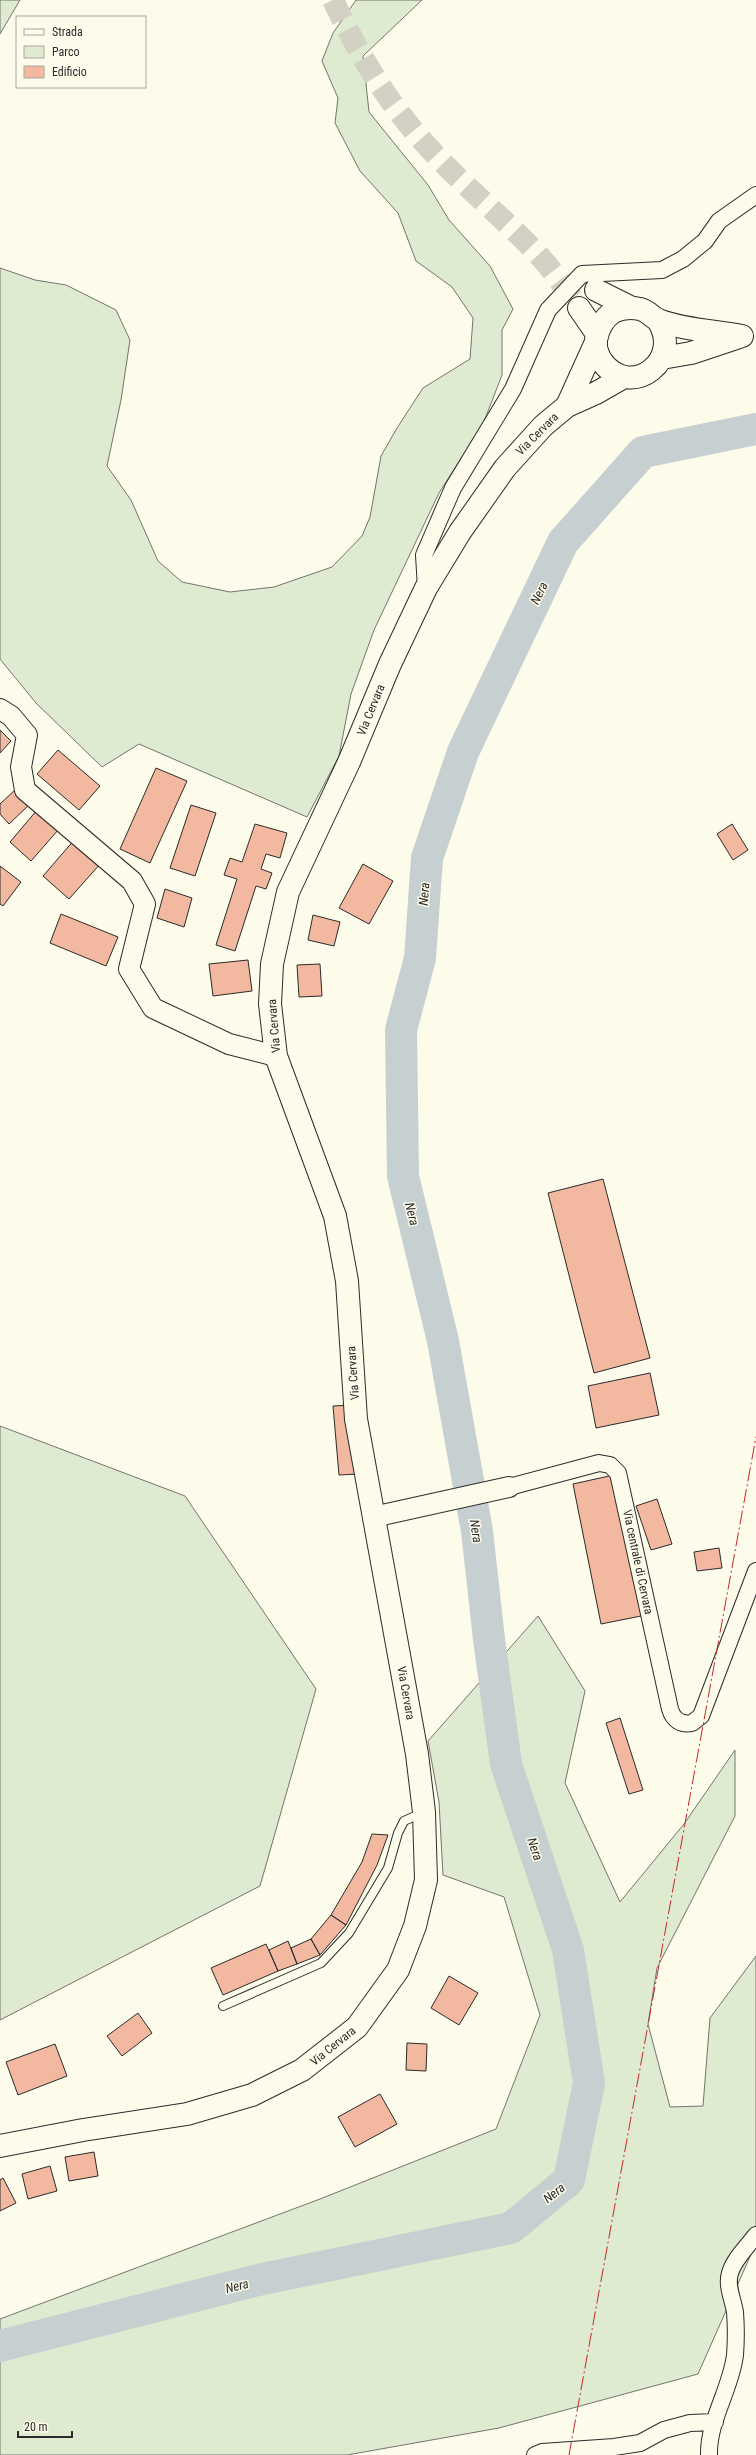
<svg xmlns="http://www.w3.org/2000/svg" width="756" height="2455" viewBox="0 0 756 2455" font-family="'Roboto Condensed',sans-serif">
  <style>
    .green { fill: #deebd1; stroke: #74746e }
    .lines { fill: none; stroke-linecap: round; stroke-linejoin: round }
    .river { stroke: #c7d0d0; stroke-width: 32 }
    .building { fill: #f2b8a0; stroke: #2b2b2b }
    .trunk-tunnel { stroke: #d3d1c4; stroke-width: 22; stroke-dasharray: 22 11; stroke-linecap: butt }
    .service-casing { stroke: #2b2b2b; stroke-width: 10 }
    .minor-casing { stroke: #2b2b2b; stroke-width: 18 }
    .tertiary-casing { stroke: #2b2b2b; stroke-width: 22 }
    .primary-casing { stroke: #2b2b2b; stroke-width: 24 }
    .trunk-casing { stroke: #2b2b2b; stroke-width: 24 }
    .service { stroke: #fdfbea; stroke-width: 8 }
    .minor { stroke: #fdfbea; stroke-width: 16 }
    .tertiary { stroke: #fdfbea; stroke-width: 20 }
    .primary { stroke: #fdfbea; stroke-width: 22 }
    .trunk { stroke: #fdfbea; stroke-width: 22 }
    .power { stroke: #c62828; stroke-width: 1; stroke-dasharray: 14 3 2 3; stroke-linecap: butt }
    .labels { text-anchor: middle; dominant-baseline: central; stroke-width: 3; stroke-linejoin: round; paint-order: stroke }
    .street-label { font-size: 12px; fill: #2b2b2b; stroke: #fdfbea }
    .water-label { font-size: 13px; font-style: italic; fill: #2b2b2b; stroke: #fdfbea }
  </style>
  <rect width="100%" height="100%" fill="#fdfbea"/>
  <path class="green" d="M0,0H20L0,34Z
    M356,0H422L363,56L369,112L428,185L449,220L490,266L513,309L502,330V375L483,424L439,493L374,630L351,694L339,756L307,817L139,744L102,767L36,703L0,659V268L35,280L66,285L116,310L130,340L121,400L107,466L131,500L158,561L182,582L230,592L274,587L332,567L362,536L370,517L381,456L397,428L423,388L470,359L473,318L452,287L416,261L398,213L360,171L335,123L338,98L322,61L333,33Z
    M0,1426L185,1496L316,1689L260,1886L0,2020Z
    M538,1616L585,1691L565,1783L620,1902L684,1824L735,1750V1816L657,1968L648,2024L670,2107L703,2106L710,2018L756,1956V2243L698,2374L499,2428L347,2455H0V2319L320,2199L496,2129L540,2015L504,1897L443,1875L439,1802L428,1741Z"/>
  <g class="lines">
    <path class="river" d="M0,2346L258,2280L511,2228L569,2180L589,2083L568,1950L506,1764L489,1639L477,1531L443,1341L403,1176L401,1030L420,958L427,858L463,752L563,542L643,452L756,429"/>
  </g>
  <path class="building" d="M0,730L11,741L0,753Z
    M58,750L100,786L79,810L37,774Z
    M156,768L187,781L150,863L120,849Z
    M16,789L30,804L9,824L0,814V804Z
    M191,805L216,813L195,876L170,868Z
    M37,810L59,829L31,861L10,842Z
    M255,824L287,833L280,858L266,854L261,869L272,873L266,889L256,886L235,951L216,945L237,879L224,875L230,858L242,862Z
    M732,824L748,850L733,860L717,834Z
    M75,839L101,863L69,899L43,876Z
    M363,864L393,881L369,924L339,908Z
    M0,866L21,882L3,906L0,904Z
    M165,889L192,898L184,927L157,918Z
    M61,914L118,937L106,966L50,943Z
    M313,915L340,922L334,946L308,940Z
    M248,960L252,991L213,996L209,964Z
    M320,964L322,996L299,997L297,965Z
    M603,1179L650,1358L594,1373L548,1193Z
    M650,1373L659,1415L596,1428L588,1386Z
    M353,1405L359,1474L339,1475L333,1406Z
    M618,1474L646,1615L601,1624L573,1484Z
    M657,1499L672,1544L651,1550L636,1506Z
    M719,1548L722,1568L697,1571L694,1552Z
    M620,1718L643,1790L629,1794L606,1723Z
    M372,1834L388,1835L377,1865L346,1925L331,1915L362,1862Z
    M331,1915L346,1925L320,1955L311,1939Z
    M311,1939L320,1955L297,1964L291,1948Z
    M288,1941L297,1964L278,1971L269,1950Z
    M266,1944L278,1971L223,1995L211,1968Z
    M449,1976L478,1993L459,2025L431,2008Z
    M138,2013L152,2033L122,2056L107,2036Z
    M407,2043L427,2044L426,2071L406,2070Z
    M55,2044L67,2076L18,2095L6,2062Z
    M380,2094L397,2124L355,2147L338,2117Z
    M94,2152L98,2176L69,2181L65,2157Z
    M50,2166L57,2191L28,2199L22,2174Z
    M3,2178L16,2203L0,2211V2180Z"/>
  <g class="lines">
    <path class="trunk-tunnel" d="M333,0C358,53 388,104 428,147C464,187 507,220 543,260C556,275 568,292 579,308"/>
    <defs>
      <path id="service" d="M223,2006L321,1963L349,1933L388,1868L398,1833L404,1821L422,1813"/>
      <path id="minor" d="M426,588L424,555L453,488L513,389L548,310L582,274L662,270L683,259L705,241L719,221L756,195
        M509,1487L599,1463L610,1465L618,1473L670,1709C673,1720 681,1725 692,1723L701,1716L756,1571
        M535,2455L542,2452L614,2447L640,2443L664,2430L690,2423L715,2422
        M709,2455C708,2421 731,2389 735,2355C736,2342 736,2325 735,2312C733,2299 726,2286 730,2273C734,2259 747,2247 756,2235"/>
      <path id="tertiary" d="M0,709L11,716L27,735L21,767L25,790L132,881L145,904L129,969L153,1008L229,1044L276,1056
        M373,1517L509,1487"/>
      <path id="primary" d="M657,319C685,359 632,400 603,363C598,356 595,348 596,340C598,329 604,318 613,312C621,308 631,307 640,309C648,311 652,317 658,320C684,330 715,331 742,336
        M662,358L691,353L739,337
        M567,406L596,342
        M0,2146L83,2130L187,2114L252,2095L302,2070L357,2027L398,1970L415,1926L426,1880L424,1812L417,1754L356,1419L347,1281L335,1216L276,1056L270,1004L272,964L288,892L349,762L390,664L426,588L460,532L505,468L543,426L567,406L596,393L624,377"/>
      <path id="trunk" d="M596,290L632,308
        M579,308L597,334"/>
    </defs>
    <use href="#service" class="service-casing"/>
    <use href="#minor" class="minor-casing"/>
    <use href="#tertiary" class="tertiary-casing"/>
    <use href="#primary" class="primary-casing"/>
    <use href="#trunk" class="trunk-casing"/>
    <use href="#service" class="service"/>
    <use href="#minor" class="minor"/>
    <use href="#tertiary" class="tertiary"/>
    <use href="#primary" class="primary"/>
    <use href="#trunk" class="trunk"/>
    <path class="power" d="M569,2455L756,1437"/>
  </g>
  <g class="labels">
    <g class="street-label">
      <text transform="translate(537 434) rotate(-45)">Via Cervara</text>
      <text transform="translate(371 710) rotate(-68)">Via Cervara</text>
      <text transform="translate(274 1026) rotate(-95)">Via Cervara</text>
      <text transform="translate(353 1373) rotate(-94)">Via Cervara</text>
      <text transform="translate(638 1562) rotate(78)">Via centrale di Cervara</text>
      <text transform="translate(406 1693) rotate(80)">Via Cervara</text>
      <text transform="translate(333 2046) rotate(-39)">Via Cervara</text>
    </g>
    <g class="water-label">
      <text transform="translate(539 593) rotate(-64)">Nera</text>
      <text transform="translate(424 894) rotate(-86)">Nera</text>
      <text transform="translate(412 1214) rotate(76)">Nera</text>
      <text transform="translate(476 1531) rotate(81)">Nera</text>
      <text transform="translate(535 1849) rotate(71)">Nera</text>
      <text transform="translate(554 2193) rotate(-39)">Nera</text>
      <text transform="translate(237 2286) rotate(-14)">Nera</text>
    </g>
  </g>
  <rect x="16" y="16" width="130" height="72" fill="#fdfbea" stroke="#a9a89e"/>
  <rect x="24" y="29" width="20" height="6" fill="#fdfbea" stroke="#a9a89e"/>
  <text x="52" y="36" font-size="12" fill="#2b2b2b">Strada</text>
  <rect x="24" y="46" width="20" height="12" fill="#deebd1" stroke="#a9a89e"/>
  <text x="52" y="56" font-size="12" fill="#2b2b2b">Parco</text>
  <rect x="24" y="66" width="20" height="12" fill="#f2b8a0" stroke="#a9a89e"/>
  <text x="52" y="76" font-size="12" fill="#2b2b2b">Edificio</text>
  <path d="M18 2431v6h54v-6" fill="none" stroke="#2b2b2b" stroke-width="2"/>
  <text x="24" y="2431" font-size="12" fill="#2b2b2b" stroke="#fdfbea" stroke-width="3" paint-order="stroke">20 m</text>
</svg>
